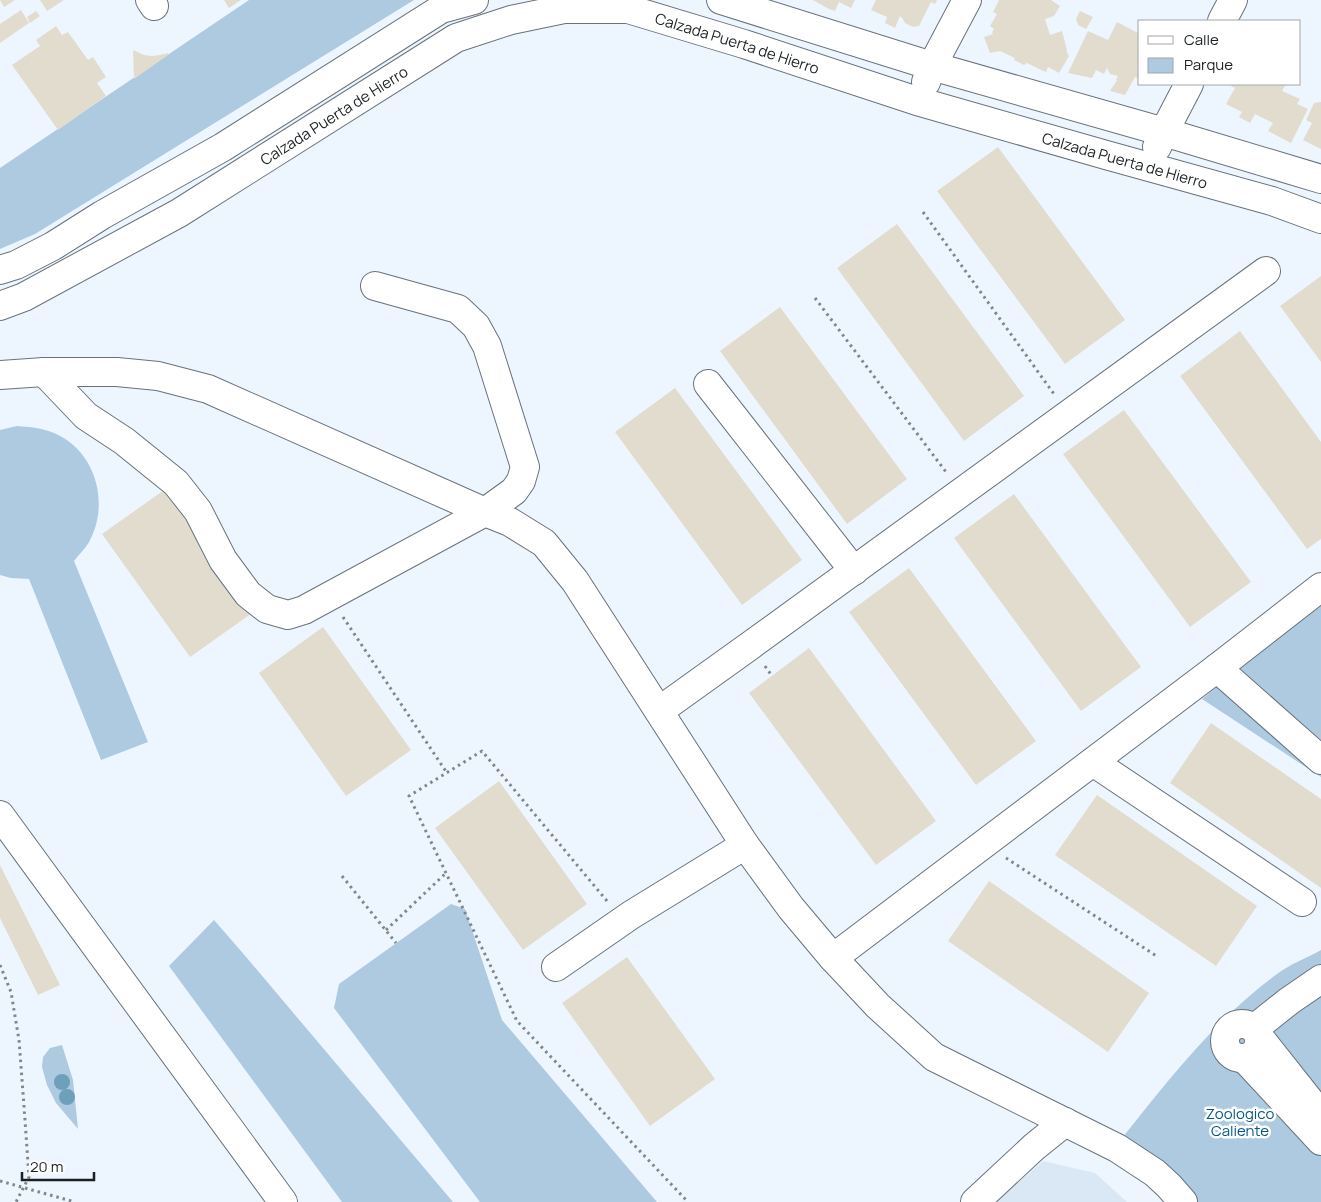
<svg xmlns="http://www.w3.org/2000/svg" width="1321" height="1202" viewBox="0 0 1321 1202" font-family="Manrope,sans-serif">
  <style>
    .built { fill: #d9e8f4 }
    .green { fill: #aecae1 }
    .building { fill: #e2dccf }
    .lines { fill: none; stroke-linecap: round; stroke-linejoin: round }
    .minor-casing { stroke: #68727b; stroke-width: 30 }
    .path { stroke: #80878c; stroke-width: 3; stroke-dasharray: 2.5 4; stroke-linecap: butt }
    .minor { stroke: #fff; stroke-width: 28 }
    .tree { fill: #6e9fbb }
    .labels { text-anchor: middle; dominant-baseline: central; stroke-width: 5; stroke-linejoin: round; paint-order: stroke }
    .street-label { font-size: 15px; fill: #1b2023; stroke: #fff }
    .park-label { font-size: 15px; fill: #065785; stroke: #fff }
  </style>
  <rect width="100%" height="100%" fill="#edf6fe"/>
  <path class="built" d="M1043,1161L1095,1173L1127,1202H996Z"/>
  <path class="green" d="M249,0H414L35,234L0,249V168Z
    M17,426C30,427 42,428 54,433C95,450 110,502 90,540C87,547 79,554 74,561L148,742L101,760L29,579L11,578L0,575V430Z
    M1321,602V777L1202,699Z
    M451,904L465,909L502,1020L657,1202H480L334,1008L339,984Z
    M214,920L247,958L453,1202H342L169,966Z
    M1321,950V1202H1184L1116,1146C1165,1084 1213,1021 1277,974C1290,964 1307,958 1321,950Z
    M62,1045L73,1080L78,1129L56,1103L47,1085L42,1067L43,1057L50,1048Z"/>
  <path class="building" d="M0,0H15L4,7Z
    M40,0H64L47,11Z
    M224,0H241L229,8Z
    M813,0H855L851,8L839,2L835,11L829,9Z
    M876,0H937L935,4L931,2L919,26L913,27L905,23L902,18L900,16L895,28L885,23L887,17L871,10Z
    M999,0H1051L1060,6L1054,16L1045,19L1050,35L1062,31L1067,50H1066L1069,56L1059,73L1048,67L1046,72L1041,70L1027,63L1024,65L1014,60L1015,58L1000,51L990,53L984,37L993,34L992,32L994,29L990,26L997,14L993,12Z
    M21,10L29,23L0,43V24Z
    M36,11L40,16L30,23L27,17Z
    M1080,11L1093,17L1086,29L1078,25L1076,19Z
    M1117,22L1140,34V79L1135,77L1125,95L1110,91L1117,80H1116L1118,76L1110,74L1107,68L1104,74L1096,70L1092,78L1068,73L1088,31L1108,40Z
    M56,26L62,35L68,32L88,60L93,57L106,77L97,83L106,96L58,130L12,65L40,46L36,40Z
    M133,50L144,55L152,56L160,55L168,53V55L134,79Z
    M1232,84H1286L1282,91L1300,99L1297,104L1308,109L1291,143L1268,131L1273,123L1255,114L1250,123L1239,117L1242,112L1226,104L1235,88L1231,86Z
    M1321,102V149L1303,140L1312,123L1306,120L1314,103Z
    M998,147L1125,320L1065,364L937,191Z
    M897,224L1024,396L964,441L837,268Z
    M1321,276V362L1280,306Z
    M780,307L907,479L847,524L720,351Z
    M1240,331L1321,442V539L1307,549L1180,376Z
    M675,388L802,560L742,605L615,432Z
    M1124,410L1251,582L1190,627L1063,454Z
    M167,488L255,611L190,657L102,534Z
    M1014,494L1141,667L1081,711L954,538Z
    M909,568L1036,741L976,785L849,612Z
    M323,627L411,750L346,796L259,673Z
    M809,648L936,821L876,865L749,693Z
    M1211,723L1321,799V888L1170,783Z
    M499,781L587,904L523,950L435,828Z
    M1097,795L1257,906L1216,966L1055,855Z
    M0,865L60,985L38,995L0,918Z
    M989,881L1149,993L1108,1052L948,941Z
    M627,957L715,1079L650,1126L562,1003Z"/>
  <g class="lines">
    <defs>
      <g id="minor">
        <path d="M150,0L154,6"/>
        <path d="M721,0L932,66L1164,132L1321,179"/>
        <path d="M1222,21L1233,0"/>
        <path d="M926,82L932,66L967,0"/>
        <path d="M1157,147L1164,132L1189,84"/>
        <path d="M0,270L16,265L53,246L102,215L223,147L441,9L474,0"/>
        <path id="s1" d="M0,306L24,297L179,213L456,38L511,20L564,9H628L744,44L917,101L1106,155L1272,201L1321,219"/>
        <path d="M44,372L86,416L124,441L176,483L198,511L223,560L248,594L267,609L288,615L304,610L485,512L514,491L521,481L525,467L487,346L476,326L458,309L375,286"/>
        <path d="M0,375L44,372H117L158,376L208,389L485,512L510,522L544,543L575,581L745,845L791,908L833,958L878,1006L934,1057L1117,1148L1155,1173L1169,1186L1183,1202"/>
        <path d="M708,384L854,571"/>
        <path d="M1217,668L1321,760"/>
        <path d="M659,711L751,645L1266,271"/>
        <path d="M1093,762L1302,902"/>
        <path d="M0,815L283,1202"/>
        <path d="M833,958L1217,668L1321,587"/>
        <path d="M556,967L631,915L745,845"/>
        <circle cx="1242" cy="1041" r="17"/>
        <path d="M1255,1028L1289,1001L1321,979"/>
        <path d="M1260,1038L1321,1115"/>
        <path d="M1244,1058L1321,1141"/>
        <path d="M975,1202L1034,1147L1065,1122"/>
      </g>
    </defs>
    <use href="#minor" class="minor-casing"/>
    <path class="path" d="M923,212L1054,394
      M815,298L946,472
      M343,617L447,773
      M765,666L772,676
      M1006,858L1158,957
      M342,876L396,943
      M607,901L482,751L409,796L517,1021L688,1202
      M386,930L446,873
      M0,965L11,992L19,1040L24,1106L29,1177L16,1202
      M0,1181L75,1202"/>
    <use href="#minor" class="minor"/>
  </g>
  <g class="tree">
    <circle cx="62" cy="1082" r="8"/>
    <circle cx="67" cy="1097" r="8"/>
  </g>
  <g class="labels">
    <g class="street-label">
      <text stroke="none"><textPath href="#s1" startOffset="820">Calzada Puerta de Hierro</textPath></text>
      <text stroke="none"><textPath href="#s1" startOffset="385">Calzada Puerta de Hierro</textPath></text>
      <text stroke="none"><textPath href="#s1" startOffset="1225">Calzada Puerta de Hierro</textPath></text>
    </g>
    <g class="park-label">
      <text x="1240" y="1113">Zoologico<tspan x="1240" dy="17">Caliente</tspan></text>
    </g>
  </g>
  <rect x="1138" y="20" width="162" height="65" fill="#ffffff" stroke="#a4a6a7"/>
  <rect x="1148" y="36" width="25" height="8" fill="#ffffff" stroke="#a4a6a7"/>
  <text x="1184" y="45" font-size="15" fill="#1b2023">Calle</text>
  <rect x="1148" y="58" width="25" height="15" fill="#aecae1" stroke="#a4a6a7"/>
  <text x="1184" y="70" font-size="15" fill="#1b2023">Parque</text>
  <path d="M22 1172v8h72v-8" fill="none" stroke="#1b2023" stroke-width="2.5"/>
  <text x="30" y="1172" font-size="15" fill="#1b2023" stroke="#ffffff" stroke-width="4" paint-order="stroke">20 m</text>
</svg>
